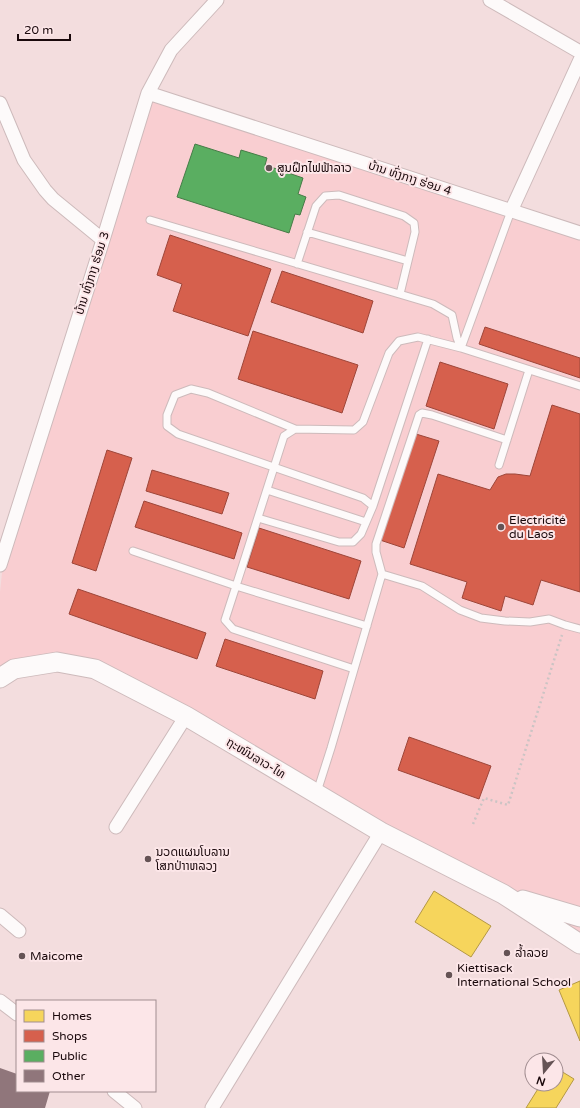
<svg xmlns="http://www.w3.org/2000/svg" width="580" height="1108" viewBox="0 0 580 1108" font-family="'Varela Round','Noto Sans Lao',sans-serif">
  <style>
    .built { fill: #f9ced1 }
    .homes { fill: #f6d55c; stroke: #b49844 }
    .shops { fill: #d6604d; stroke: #9d4639 }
    .public { fill: #5aae61; stroke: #467c47 }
    .building { fill: #90767b }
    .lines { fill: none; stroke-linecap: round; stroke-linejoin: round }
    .lane-casing { stroke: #cdbabb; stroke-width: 9 }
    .street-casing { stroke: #cdbabb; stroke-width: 15 }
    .secondary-casing { stroke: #cdbabb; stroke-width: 21 }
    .path { stroke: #cbc4c4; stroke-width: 2.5; stroke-dasharray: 2 3; stroke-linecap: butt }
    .lane { stroke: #fdfafa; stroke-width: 7 }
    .street { stroke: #fdfafa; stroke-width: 13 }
    .secondary { stroke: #fdfafa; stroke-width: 19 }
    .poi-dot { fill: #655355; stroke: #fce6e8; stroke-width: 1.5 }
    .labels { text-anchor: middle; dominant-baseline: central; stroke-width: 4; stroke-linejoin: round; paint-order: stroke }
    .poi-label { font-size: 12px; fill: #19080b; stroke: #fce6e8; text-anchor: start }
    .street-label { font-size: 12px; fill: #19080b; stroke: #fce6e8 }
  </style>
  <rect width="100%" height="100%" fill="#f3ddde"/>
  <path class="built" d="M151,100L580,240V936L95,664L0,672V592L2,573Z"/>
  <path class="homes" d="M434,891L491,926L471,957L415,922Z
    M580,981V1041L559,990Z
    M556,1068L574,1079L556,1108H526L541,1084H556Z"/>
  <path class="shops" d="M170,235L271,269L248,336L173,311L182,284L157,275Z
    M282,271L373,301L363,333L271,302Z
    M485,327L580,358V378L479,344Z
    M253,331L358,365L342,413L238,379Z
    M440,362L508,384L494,429L426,406Z
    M552,405L580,414V592L541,580L533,605L505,596L501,611L462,598L467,582L410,564L438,474L490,490L498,477L506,474H515L530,476Z
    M416,434L439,441L404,548L380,540Z
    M107,450L132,458L96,571L72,563Z
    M152,470L229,493L222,514L146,491Z
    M144,501L242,533L234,559L135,527Z
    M259,528L361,561L349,599L247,567Z
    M78,589L206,633L197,659L69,614Z
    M225,639L323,671L315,699L216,666Z
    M409,737L491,766L479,799L398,770Z"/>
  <path class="public" d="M195,144L239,158L241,150L267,158L265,165L303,178L298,194L306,197L300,215L295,214L289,233L177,197Z"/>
  <path class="building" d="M0,1068L17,1074V1091H50L45,1108H0Z"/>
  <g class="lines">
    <defs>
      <path id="lane" d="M150,220L433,304L452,315L457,338L461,348L580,386
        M307,232L408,261
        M297,264L316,206L325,196L339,195L404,216L414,223L415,232L400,294
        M499,465L529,370
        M267,490L366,522
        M373,506L428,339
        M258,518L339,542H353L361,534L373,506L363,498L178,434L167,426V415L175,395L191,389L208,393L295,429
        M133,551L236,586L284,436L295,429L354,430L363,422L389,353L399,341L418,337L461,348L511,211
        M382,574L422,586L460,610L481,618L505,621L530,622L549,619L565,625L580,629
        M354,669L233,629L225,620L236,586L367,626
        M317,792L331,748L382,574L376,552V544L419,415L422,413L432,415L507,440"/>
      <path id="street" d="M490,0L580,52
        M148,93L580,233
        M0,103L24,160L45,190L53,199L103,240
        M511,211L580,60
        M0,565L103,240L148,93L171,50L217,0
        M116,827L186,716
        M0,915L19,931
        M0,1001L17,1014
        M114,1091L135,1108
        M212,1108L381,832"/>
      <path id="secondary" d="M0,678L14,669L57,662L95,669L186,716L381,832L503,894L580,944
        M523,900L580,917"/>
    </defs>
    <use href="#lane" class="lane-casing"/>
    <use href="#street" class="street-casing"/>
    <use href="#secondary" class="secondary-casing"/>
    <path class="path" d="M473,824L484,798L508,805L562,635"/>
    <use href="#lane" class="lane"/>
    <use href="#street" class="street"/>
    <use href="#secondary" class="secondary"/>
  </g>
  <g class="poi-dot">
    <circle cx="269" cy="168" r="4"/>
    <circle cx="501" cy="527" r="4"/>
    <circle cx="148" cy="859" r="4"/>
    <circle cx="507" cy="953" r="4"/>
    <circle cx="22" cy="956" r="4"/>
    <circle cx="449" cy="975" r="4"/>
  </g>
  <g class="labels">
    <g class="poi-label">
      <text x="277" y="168">ສູນຝຶກໄຟຟ້າລາວ</text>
      <text x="509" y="520">Electricité<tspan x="509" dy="14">du Laos</tspan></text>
      <text x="156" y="852">ນວດແຜນໂບລານ<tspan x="156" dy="14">ໂສກປ່າາຫລວງ</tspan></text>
      <text x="515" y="953">ລ້ຳລວຍ</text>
      <text x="30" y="956">Maicome</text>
      <text x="457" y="968">Kiettisack<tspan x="457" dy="14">International School</tspan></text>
    </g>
    <g class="street-label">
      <text transform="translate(410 178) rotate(18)">ບ້ານ ທົ່ງກາງ ຮ່ອມ 4</text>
      <text transform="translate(92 273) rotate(-72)">ບ້ານ ທົ່ງກາງ ຮ່ອມ 3</text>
      <text transform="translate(256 758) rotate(31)">ຖະໜົນລາວ-ໄທ</text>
    </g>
  </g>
  <rect x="16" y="1000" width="140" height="92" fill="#fce6e8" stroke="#a18d90"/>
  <rect x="24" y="1010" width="20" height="12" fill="#f6d55c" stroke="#a18d90"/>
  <text x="52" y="1020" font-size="12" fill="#19080b">Homes</text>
  <rect x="24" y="1030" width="20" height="12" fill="#d6604d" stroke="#a18d90"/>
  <text x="52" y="1040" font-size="12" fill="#19080b">Shops</text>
  <rect x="24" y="1050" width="20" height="12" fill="#5aae61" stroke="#a18d90"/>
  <text x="52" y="1060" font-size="12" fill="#19080b">Public</text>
  <rect x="24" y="1070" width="20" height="12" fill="#90767b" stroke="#a18d90"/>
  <text x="52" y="1080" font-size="12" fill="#19080b">Other</text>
  <g transform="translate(544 1072) rotate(198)"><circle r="19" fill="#fce6e8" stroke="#a18d90"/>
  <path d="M0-3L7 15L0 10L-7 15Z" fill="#655355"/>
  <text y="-6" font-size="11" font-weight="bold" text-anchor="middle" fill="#19080b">N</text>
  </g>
  <path d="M18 34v6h52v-6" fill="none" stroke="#19080b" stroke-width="2"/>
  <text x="24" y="34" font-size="12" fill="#19080b" stroke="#fce6e8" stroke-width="3" paint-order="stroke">20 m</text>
</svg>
